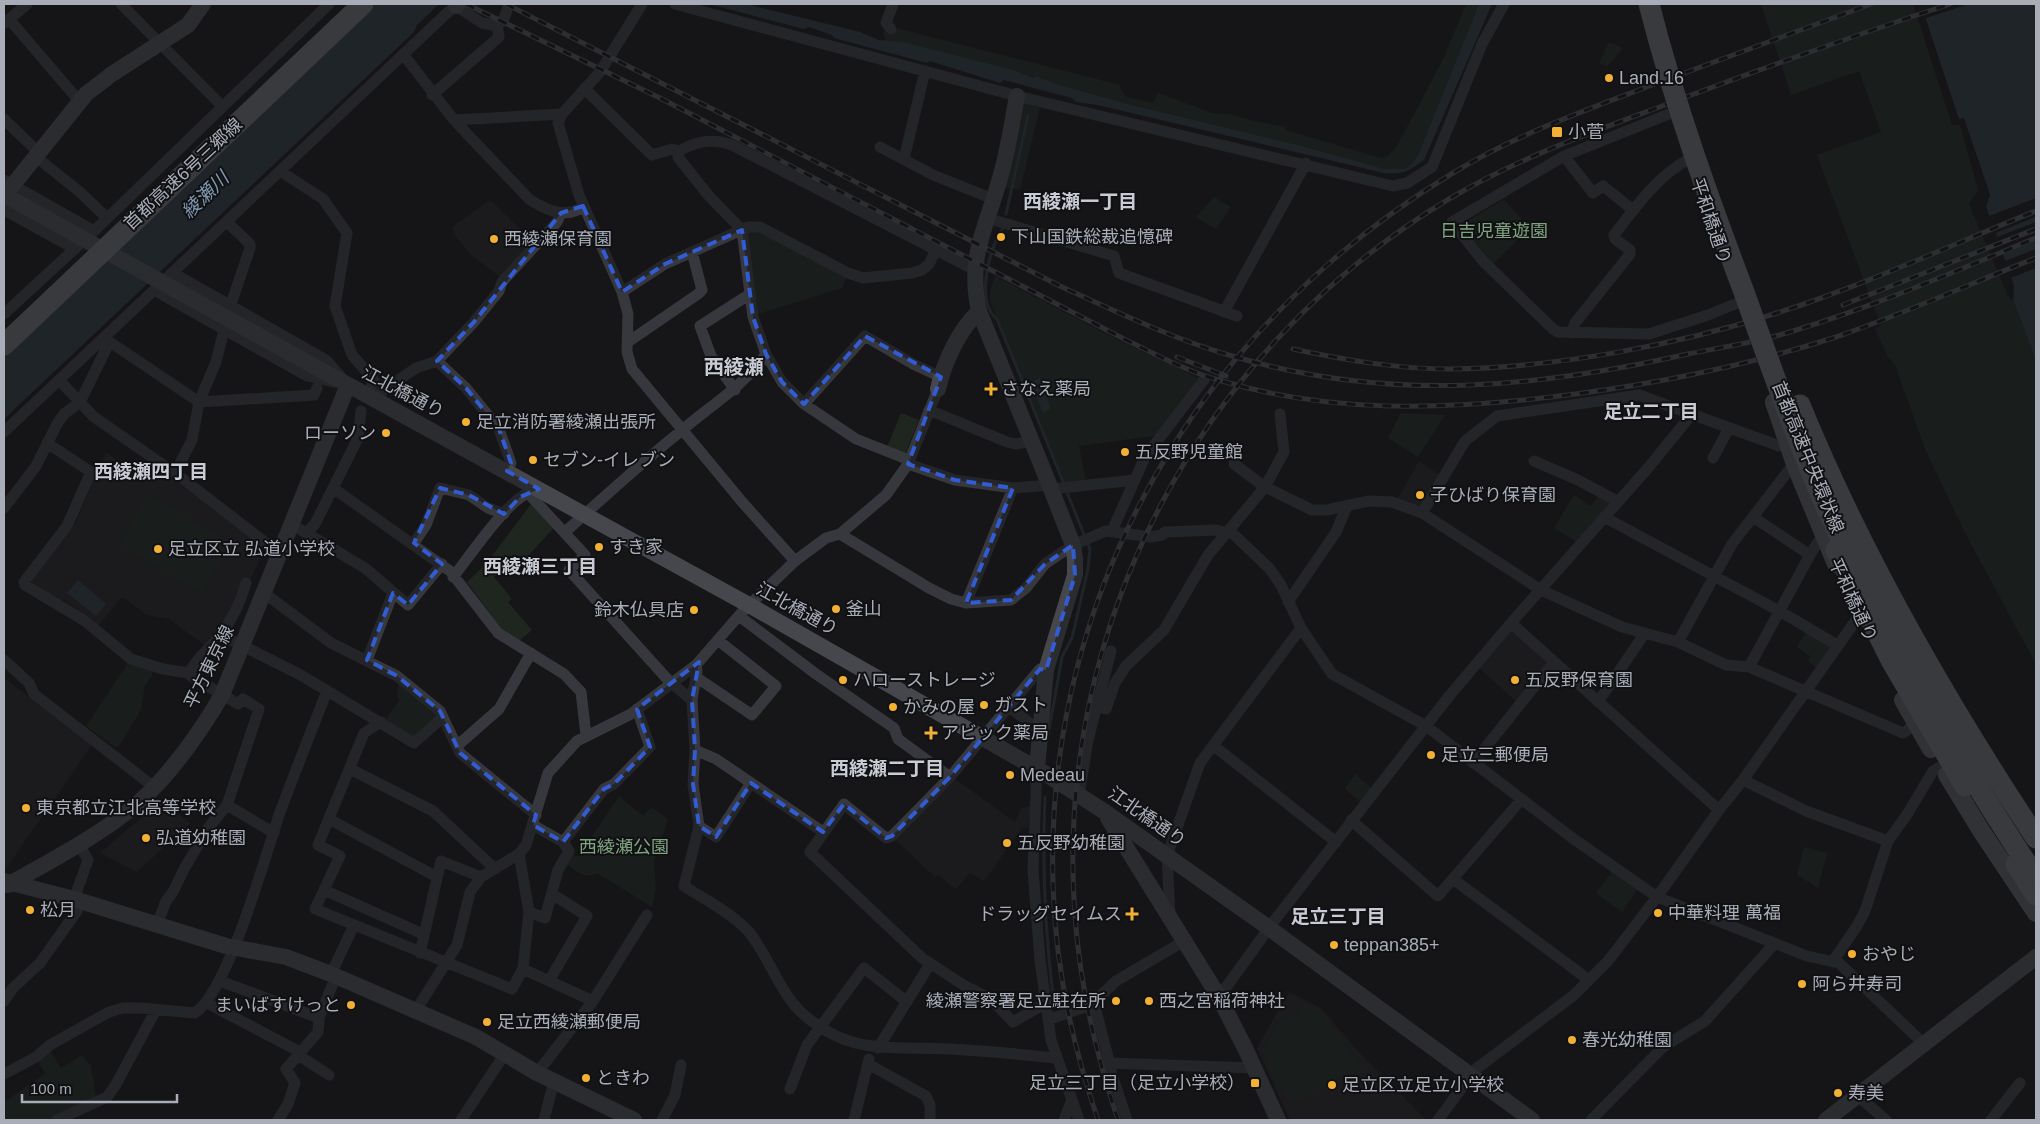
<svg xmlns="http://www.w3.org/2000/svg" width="2040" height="1124" viewBox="0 0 2040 1124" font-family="Arial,'Noto Sans JP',sans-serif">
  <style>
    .built { fill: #222225 }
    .green { fill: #1e261f }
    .water { fill: #2c353c }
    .pier { fill: #161618 }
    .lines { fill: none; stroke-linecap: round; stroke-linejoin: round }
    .stream { stroke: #2c353c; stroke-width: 3 }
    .street { stroke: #37383d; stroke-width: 11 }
    .secondary { stroke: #45474d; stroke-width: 16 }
    .primary { stroke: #53555c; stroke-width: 18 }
    .highway { stroke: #63666e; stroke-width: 21 }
    .rail-casing { stroke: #4a4c52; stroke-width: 5 }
    .rail { stroke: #111113; stroke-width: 3; stroke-dasharray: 9; stroke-linecap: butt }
    .secondary-bridge { stroke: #45474d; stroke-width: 16 }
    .highway-bridge { stroke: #63666e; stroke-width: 21 }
    .marked { fill: none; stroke: #325cd3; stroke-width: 4; stroke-dasharray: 10 6; stroke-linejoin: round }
    .poi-dot { fill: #f2b134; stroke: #111113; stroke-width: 2 }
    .labels { text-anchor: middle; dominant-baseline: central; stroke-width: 4; stroke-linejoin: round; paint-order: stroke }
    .poi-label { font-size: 18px; fill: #a8adb8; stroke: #111113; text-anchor: start }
    .street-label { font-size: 18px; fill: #a8adb8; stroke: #111113 }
    .park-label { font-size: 18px; fill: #7fa381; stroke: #111113 }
    .water-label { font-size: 19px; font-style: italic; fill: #7f9bb3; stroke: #111113 }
    .neighbourhood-label { font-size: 19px; font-weight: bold; fill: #c9ccd4; stroke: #111113 }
    .quarter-label { font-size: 20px; font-weight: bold; fill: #c9ccd4; stroke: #111113 }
  </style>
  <rect width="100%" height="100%" fill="#161618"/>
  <path class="built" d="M490,200L535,243L503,279L470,254L454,234L453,228L456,224Z
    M106,453L148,479L156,467L261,544L263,554L249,582L220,629L206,646L169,619L147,615L122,597L98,626L64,599L61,602L32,583V577L73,528Z
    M1419,461L1442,477L1421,512L1396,502Z
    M1511,624L1553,663L1519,704L1477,666Z
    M4,678L92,745L4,871Z
    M955,779L1015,822L1021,808L1031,806L1028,828H1022L984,881L970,873L956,889L938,875L935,877L896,840Z
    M160,802L190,823L137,872L100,853Z
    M1289,992L1322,1009L1356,1049L1426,1120H1290L1257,1048Z"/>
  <path class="green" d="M1466,4H1479L1418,155L1412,164L1404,169H1385L1298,145L1132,105L1053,83L1037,76L1033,78L1014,70L903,42L886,41L883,32L892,27L1120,85V88L1126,97L1153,103L1158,93L1212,113L1230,114L1250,120L1286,127L1285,130L1381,158L1388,156L1396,147L1416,111L1444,57Z
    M1761,4H1913L1952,125H1960L1978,190L1969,204L2008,296L2013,300L2036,360V664L1964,531L1925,449L1895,365L1888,357L1875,329L1881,326L1817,155L1881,132L1859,71L1791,95Z
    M1609,42L1623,48L1607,67L1599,63Z
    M1021,101L1040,107L1020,190L1002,187Z
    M1214,197L1231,207L1216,229L1196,217Z
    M1504,199L1529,228L1493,264L1465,229L1466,222Z
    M760,229L847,275L842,288L755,315L746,230Z
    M995,276L1116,339L1203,380L1160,435L1079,446L1086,482L1064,485L998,318C989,301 987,296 995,276Z
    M901,413L919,420L905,454L887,447Z
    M1401,413L1445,415L1418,457L1388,438Z
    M1601,493L1616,501L1580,544L1554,528L1574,495L1591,506Z
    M148,494L231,543L202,593L119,544Z
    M531,504L554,528L520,564L518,561L515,564L512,561L494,577L512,599L508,602L532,630L519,641L503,631L467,582L486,564Z
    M1808,629L1834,645L1818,669L1808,661L1810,656L1797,647Z
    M128,663L152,671V676L145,685L141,710L119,746L115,747L86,726Z
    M399,681L441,717L414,741L384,722L399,701L397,695Z
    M1355,774L1372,789L1362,803L1345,789Z
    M619,796L643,816L651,807L668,819L654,862L656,889L652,907L597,873C586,881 574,869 565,864L570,853L578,857Z
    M1804,847L1827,853L1818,888L1797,875Z
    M1614,869L1639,887L1622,912L1596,893Z
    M1302,1003L1320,1011L1346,1041L1344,1046L1365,1067L1346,1079L1338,1077L1298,1102L1290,1101L1283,1089L1278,1090L1262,1051L1282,1018L1286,1021L1290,1014L1295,1016Z
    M49,1049L61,1068L82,1055L91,1066L96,1098L65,1120H4V1102L45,1074L37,1059Z"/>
  <path class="water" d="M372,4H439L417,25L414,32L4,419V353Z
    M709,4H746L860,32L879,40L903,42L1014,70L1033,78L1037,76L1053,83L1132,105L1298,145L1385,169H1404L1412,164L1418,155L1479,4H1492L1424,160C1407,172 1405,174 1384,173L1098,105L1076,102L1072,98L1004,80L1000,83L930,61L927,63L834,38L832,35L809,27L804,29Z
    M1921,4H2036V360L2013,300L2014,286L1986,207L1990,195L1964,119H1959Z
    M1040,378L1051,409L1043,413L1031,382Z
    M78,580L106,604L96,616L67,593Z"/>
  <path class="pier" d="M1919,4H1969L1923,19Z
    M1964,118L1990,195L1986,206L1989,216L2036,198V217L1996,233L1997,237L2036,222V241L2003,254L2005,261L2036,249V268L2011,278L2014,286L2013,300L2011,299L2012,287L1984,207L1988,195L1962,121H1959V119Z"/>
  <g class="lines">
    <path class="stream" d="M1006,214L1028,116
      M1003,228C989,248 975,301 997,319L1064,484
      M1047,741L1062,657L1072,638L1088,569L1090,549L1066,490
      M1045,797C1042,864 1045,930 1053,996"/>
    <path class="street" d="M121,4L222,106
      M642,4L600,72L562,114L558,123L579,195L622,292L628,314L627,352L632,369L743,503L795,561
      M675,4L1017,96L1393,186L1407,183L1432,167L1482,44L1504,4
      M9,19L80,102
      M5,23L27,4
      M891,29L886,23L893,4
      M403,54L454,120L529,199C544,209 567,220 583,206
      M585,89L652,155L672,149L679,151
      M432,95L499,37L497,26
      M4,119L38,152
      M454,120L562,114
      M880,147L933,175L993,199
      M35,156L81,193L107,218
      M1564,156L1452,222L1483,261L1553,329L1558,332L1649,334L1708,315L1740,302
      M904,159L925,71
      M280,171L323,199L347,233L335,306L352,355L374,380L367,396
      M4,180L94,231
      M4,210L75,249
      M1633,210L1603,186L1593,193L1564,156L1674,112
      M987,218L1114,256L1119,273L1237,316
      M227,222L250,244V248L230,307
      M173,273L326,360L341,377
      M154,290L307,376L334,382
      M622,292L665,264L748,227H760L848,273L863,278L912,273L922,270L929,264L936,250
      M1224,312L1306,163
      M4,314L94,231L329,4
      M1571,333L1575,323L1630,254V250L1615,239L1614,235C1636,207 1656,177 1689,159
      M104,338L199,402L314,395L317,388
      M628,342L698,294L702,290L692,252
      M437,361L466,388L499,429L511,463L507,471
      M59,380L94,417L175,473L279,553
      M735,390L711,356L700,326L750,294
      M381,392L416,368L437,361L474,322L499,291L502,282L557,222L561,213
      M804,404L865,336L913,364L941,377
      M929,410L1007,442L1016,444L1032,441
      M4,432L448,12L456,6L482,23L497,26L504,19L509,4
      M47,443L91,472L67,526L24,582L25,585L85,621L131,659L163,669L189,673
      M1713,458L1729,428
      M909,460L856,439L804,404L782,382L766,354L753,317L742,230L708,195L678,157L679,151C697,141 712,138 732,145L975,270
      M1534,461L1578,480L1617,501
      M908,464L955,480L1013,488L1050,485
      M1234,464L1265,487L1312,510H1327L1369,501L1392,502L1422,513L1541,590L1622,627L1678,642L1726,665L1749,667L1903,733L1916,724
      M175,473L192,440L199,402L216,362L224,330
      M333,488L450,571L498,633L564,674L581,692L586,735
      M1051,489L1135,480
      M528,493L585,555L569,570L669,681L692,700
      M4,508L36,466L57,424L64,414L80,402L109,343
      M1422,513L1465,441L1497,416L1639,395L1771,443L1779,446L1788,443
      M1604,517L1781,612L1837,645
      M1753,517L1810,555
      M291,524L365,568L408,605L442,564
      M1229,530L1269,568L1281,585L1301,628L1332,674L1426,726L1571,837L1657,897L1807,956L1839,963L1925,1045
      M1112,531L1145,457L1204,380
      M565,532C603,498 641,463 681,431C711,405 743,387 766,354
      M306,533L315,524L358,438L361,411
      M840,534L929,588L951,599L966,603L1011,600L1026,588L1045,564L1073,545L1106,531L1151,537L1162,535L1165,532L1216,530L1227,533
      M414,543L426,525L440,488L469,495L488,508L504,514
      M453,577C470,556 505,503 528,493L531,486
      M264,593L331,643L397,676L440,711L460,753L536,815
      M1288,602L1336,532L1347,506
      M966,603L1013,488
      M739,616L816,674L894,728L898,739L950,777
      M1511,623L1719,810
      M221,635L299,674L414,743L443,717
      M1678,642L1732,544L1789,470L1796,467
      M4,660L29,683L34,694L154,787
      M367,660L393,593
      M696,665L697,671L692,700L695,750L693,784L699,826L684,886C705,900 732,913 749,932C771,959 780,997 809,1019C855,1056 896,1046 950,1049C985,1051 1020,1054 1055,1058
      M1749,667L1811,553L1818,542L1825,538
      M696,677L752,715L776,686L719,641
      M1598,702L1645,633
      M1009,707L1039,730
      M1097,707L1106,709L1115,683L1126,666L1164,630L1208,555L1265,487L1284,452L1280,414
      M381,722L364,733L318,845L340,856L315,909L512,989L523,969L593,1001
      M457,746L499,709L531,653
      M1214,746L1336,842
      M695,750L716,759L823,832
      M1473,763L1554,662
      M1037,768L1033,870L1040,960L1051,1040L1079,1120
      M350,769L433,811L494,868
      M1743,780L1806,811L1888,841
      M1079,796L1088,740L1111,651
      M227,805L274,833
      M329,819L437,877
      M1351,820L1438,896L1521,800
      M699,826L716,837L751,783
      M563,842L604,789L614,784L650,747L637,709
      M519,854L529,912L523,969
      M1453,879L1589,980
      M324,890L423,934
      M74,899L88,860L79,844
      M529,912L545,918L558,870L569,851L563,842L533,825
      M1170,915L1167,856L1200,763L1301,628
      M157,925L166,901L173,892L184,869L209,827L227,805L259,709L243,699L238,704L191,676L189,673C198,656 208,651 220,636C231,621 241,601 246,583
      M420,953L441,861L481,877
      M1833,961L1857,926L1865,911L1888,841L1908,813L1933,771L1942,766
      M331,974L354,925
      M220,981L319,1018
      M549,981L587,916L552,894
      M1219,997L1274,921L1450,695L1511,623L1648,468L1692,414
      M4,1001L13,988L40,963L77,911L81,901
      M207,1003L300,1052
      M1046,1003L1013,1022L991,999L965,986L922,958L810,852L844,804L886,838L892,836L950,777L1040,669L1046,670
      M1094,1003L1108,1057V1063L1127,1120
      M415,1012L457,945L470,892L481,877L519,854L526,845L548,773L577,741L631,714L696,665L742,612L795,561L826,538L840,534L886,495L908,464L938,389
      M1050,1019L1091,1005L1116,981L1184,941
      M878,1048L930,964
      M298,1055L329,1075
      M1108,1063L1255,1068
      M868,1064L926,1096L930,1105V1120
      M537,1073L593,1001L647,915
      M4,1074L36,1057L50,1045L109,1012L123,1008H141L195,1013C228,991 265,857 279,815C294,774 311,732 327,691
      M790,1089L807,1045L864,968L907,1002
      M1858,1096L1886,1120
      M57,1120L107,1097L115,1086L156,1010
      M278,1120L288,1104L295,1083L286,1069L318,1032L319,1018L336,976
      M461,1120L504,1055
      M544,1120L554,1081
      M662,1120L675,1095L681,1065
      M854,1120L869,1059
      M1064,1120L1071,1102
      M1438,1120L1476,1069L1574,995L1608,961L1657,897L1719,810L1743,780L1859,616
      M1591,1120L1663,1047L1705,1021L1775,943
      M1991,1120L2020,1083"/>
    <path class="secondary" d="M456,6L458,4
      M1017,96C1012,123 1008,151 1000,178C986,229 967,256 979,311L1051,489L1073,545L1075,559V575L1046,670L1037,768
      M4,196L86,94L112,74L188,25L203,4
      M301,359L749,605L1046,774L1105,812L1269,928L1532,1120
      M938,389C944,362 959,330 979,311
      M1108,818L1219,997L1246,1050L1278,1120
      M4,881L74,899L226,946L286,957L331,974L476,1037L537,1073L634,1120
      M8,885C52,860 99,836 138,803C172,773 199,734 222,695L348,385
      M1826,1120L2036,957"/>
    <path class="primary" d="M1774,402L1796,467L1836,564
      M1903,700L1931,749
      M1947,775L1982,832L2036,913"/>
    <path class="highway" d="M1836,550L1892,662L1965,786
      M2016,864L2036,895"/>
    <defs>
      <path id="rail" d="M466,4L660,98L1126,340C1157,355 1188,372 1222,381C1329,413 1440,410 1551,397C1646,386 1742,367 1833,338C1902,315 1969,284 2036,258
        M506,4L1060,286C1119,313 1177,341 1239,358C1393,402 1535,388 1688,354C1723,347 1759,342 1793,331C1876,306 1956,271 2036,238
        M1843,305L2036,229
        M1293,349C1345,360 1397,369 1450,369C1554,368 1678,345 1777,313C1865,285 1951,245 2036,211
        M1177,357L1226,376
        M1098,1120C1072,1044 1055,965 1053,884C1044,590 1203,323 1453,173C1515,135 1584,111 1652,85C1725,58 1798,31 1871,4
        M1118,1120C1096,1054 1080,987 1075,916C1053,628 1201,347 1449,199C1516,159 1590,133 1662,106C1758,70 1853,36 1950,4"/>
    </defs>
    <use href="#rail" class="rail-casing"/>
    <use href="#rail" class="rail"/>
    <path class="secondary-bridge" d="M4,195L301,359"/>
    <path class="highway-bridge" d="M1649,4C1674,102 1708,197 1744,292C1769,362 1794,432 1823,500C1882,632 1957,757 2036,878
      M4,345L363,4
      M1800,405C1862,557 1946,702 2036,838"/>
  </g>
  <path d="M0 0H2040V1124H0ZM583,206L622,292L665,264L742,230L753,317L766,354L782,382L804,404L865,336L941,377L908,464L955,480L1013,488L966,603L1011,600L1045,564L1073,545L1075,575L1046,670L1040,669L950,777L892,836L886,838L844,804L823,832L751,783L716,837L699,826L693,784L695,750L692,700L699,662L637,709L650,747L614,784L604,789L563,842L533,825L536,815L460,753L440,711L397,676L367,660L393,593L408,605L442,564L414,543L440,488L469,495L504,514L520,497L539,489L507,471L511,463L499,429L466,388L437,361L474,322L561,213Z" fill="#161618" fill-opacity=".55" fill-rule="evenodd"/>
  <path class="marked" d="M583,206L622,292L665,264L742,230L753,317L766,354L782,382L804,404L865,336L941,377L908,464L955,480L1013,488L966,603L1011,600L1045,564L1073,545L1075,575L1046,670L1040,669L950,777L892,836L886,838L844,804L823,832L751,783L716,837L699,826L693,784L695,750L692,700L699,662L637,709L650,747L614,784L604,789L563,842L533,825L536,815L460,753L440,711L397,676L367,660L393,593L408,605L442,564L414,543L440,488L469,495L504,514L520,497L539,489L507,471L511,463L499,429L466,388L437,361L474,322L561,213Z"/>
  <g class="poi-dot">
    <circle cx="1609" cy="78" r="5"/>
    <rect x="1551" y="126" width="12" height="12" rx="2.5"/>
    <circle cx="1001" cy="237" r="5"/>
    <circle cx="494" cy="239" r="5"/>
    <path d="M988.5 381.5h5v5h5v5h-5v5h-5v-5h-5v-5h5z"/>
    <circle cx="466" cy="422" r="5"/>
    <circle cx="386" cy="433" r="5"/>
    <circle cx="1125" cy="452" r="5"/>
    <circle cx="533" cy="460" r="5"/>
    <circle cx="1420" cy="495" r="5"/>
    <circle cx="599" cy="547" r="5"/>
    <circle cx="158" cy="549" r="5"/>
    <circle cx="836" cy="609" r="5"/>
    <circle cx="694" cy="610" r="5"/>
    <circle cx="843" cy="680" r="5"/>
    <circle cx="1515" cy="680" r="5"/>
    <circle cx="984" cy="705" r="5"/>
    <circle cx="893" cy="707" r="5"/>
    <path d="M928.5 725.5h5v5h5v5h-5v5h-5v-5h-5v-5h5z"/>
    <circle cx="1431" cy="755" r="5"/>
    <circle cx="1010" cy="775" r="5"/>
    <circle cx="26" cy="808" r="5"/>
    <circle cx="146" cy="838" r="5"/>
    <circle cx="1007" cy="843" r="5"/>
    <circle cx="30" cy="910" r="5"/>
    <circle cx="1658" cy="913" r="5"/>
    <path d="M1129.5 906.5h5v5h5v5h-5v5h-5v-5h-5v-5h5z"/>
    <circle cx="1334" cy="945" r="5"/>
    <circle cx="1852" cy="954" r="5"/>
    <circle cx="1802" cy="984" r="5"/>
    <circle cx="1116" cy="1001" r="5"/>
    <circle cx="1149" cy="1001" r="5"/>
    <circle cx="351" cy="1005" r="5"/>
    <circle cx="487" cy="1022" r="5"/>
    <circle cx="1572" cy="1040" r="5"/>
    <circle cx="586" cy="1078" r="5"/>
    <rect x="1250" y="1078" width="10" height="10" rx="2.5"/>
    <circle cx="1332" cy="1085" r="5"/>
    <circle cx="1838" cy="1093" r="5"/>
  </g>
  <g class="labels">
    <g class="poi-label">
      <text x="1619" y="78">Land.16</text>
      <text x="1568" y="132">小菅</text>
      <text x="1011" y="237">下山国鉄総裁追憶碑</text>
      <text x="504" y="239">西綾瀬保育園</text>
      <text x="1001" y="389">さなえ薬局</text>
      <text x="476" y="422">足立消防署綾瀬出張所</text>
      <text x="376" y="433" text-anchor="end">ローソン</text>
      <text x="1135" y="452">五反野児童館</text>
      <text x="543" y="460">セブン-イレブン</text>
      <text x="1430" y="495">子ひばり保育園</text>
      <text x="609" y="547">すき家</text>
      <text x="168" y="549">足立区立 弘道小学校</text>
      <text x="846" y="609">釜山</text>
      <text x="684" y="610" text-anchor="end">鈴木仏具店</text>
      <text x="853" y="680">ハローストレージ</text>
      <text x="1525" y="680">五反野保育園</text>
      <text x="994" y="705">ガスト</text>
      <text x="903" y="707">かみの屋</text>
      <text x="941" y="733">アビック薬局</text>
      <text x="1441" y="755">足立三郵便局</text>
      <text x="1020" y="775">Medeau</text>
      <text x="36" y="808">東京都立江北高等学校</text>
      <text x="156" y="838">弘道幼稚園</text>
      <text x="1017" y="843">五反野幼稚園</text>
      <text x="40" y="910">松月</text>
      <text x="1668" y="913">中華料理 萬福</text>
      <text x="1122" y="914" text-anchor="end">ドラッグセイムス</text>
      <text x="1344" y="945">teppan385+</text>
      <text x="1862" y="954">おやじ</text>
      <text x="1812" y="984">阿ら井寿司</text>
      <text x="1106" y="1001" text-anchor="end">綾瀬警察署足立駐在所</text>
      <text x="1159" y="1001">西之宮稲荷神社</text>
      <text x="341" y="1005" text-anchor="end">まいばすけっと</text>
      <text x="497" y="1022">足立西綾瀬郵便局</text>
      <text x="1582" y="1040">春光幼稚園</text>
      <text x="596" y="1078">ときわ</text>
      <text x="1245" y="1083" text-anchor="end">足立三丁目（足立小学校）</text>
      <text x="1342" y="1085">足立区立足立小学校</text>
      <text x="1848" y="1093">寿美</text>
    </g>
    <g class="street-label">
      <text transform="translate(183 174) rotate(-43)">首都高速6号三郷線</text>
      <text transform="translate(1711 221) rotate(71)">平和橋通り</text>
      <text transform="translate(403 392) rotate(28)">江北橋通り</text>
      <text transform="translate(1808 457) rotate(68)">首都高速中央環状線</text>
      <text transform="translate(1853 600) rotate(65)">平和橋通り</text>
      <text transform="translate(797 609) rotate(29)">江北橋通り</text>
      <text transform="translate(209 667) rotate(-64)">平方東京線</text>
      <text transform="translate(1147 817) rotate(35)">江北橋通り</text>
    </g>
    <g class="park-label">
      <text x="1494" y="231">日吉児童遊園</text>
      <text x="624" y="847">西綾瀬公園</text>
    </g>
    <g class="water-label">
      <text transform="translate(205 195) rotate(-44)">綾瀬川</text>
    </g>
    <g class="neighbourhood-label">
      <text x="1080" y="201">西綾瀬一丁目</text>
      <text x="1651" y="411">足立二丁目</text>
      <text x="151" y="471">西綾瀬四丁目</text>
      <text x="540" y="566">西綾瀬三丁目</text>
      <text x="887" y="768">西綾瀬二丁目</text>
      <text x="1338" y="916">足立三丁目</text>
    </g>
    <g class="quarter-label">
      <text x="734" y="367">西綾瀬</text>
    </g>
  </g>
  <rect width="2040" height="1124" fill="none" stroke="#a8adb8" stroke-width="10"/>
  <path d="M22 1094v8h155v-8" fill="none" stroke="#a8adb8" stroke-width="2.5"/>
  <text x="30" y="1094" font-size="15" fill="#a8adb8" stroke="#111113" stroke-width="4" paint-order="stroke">100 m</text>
</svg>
